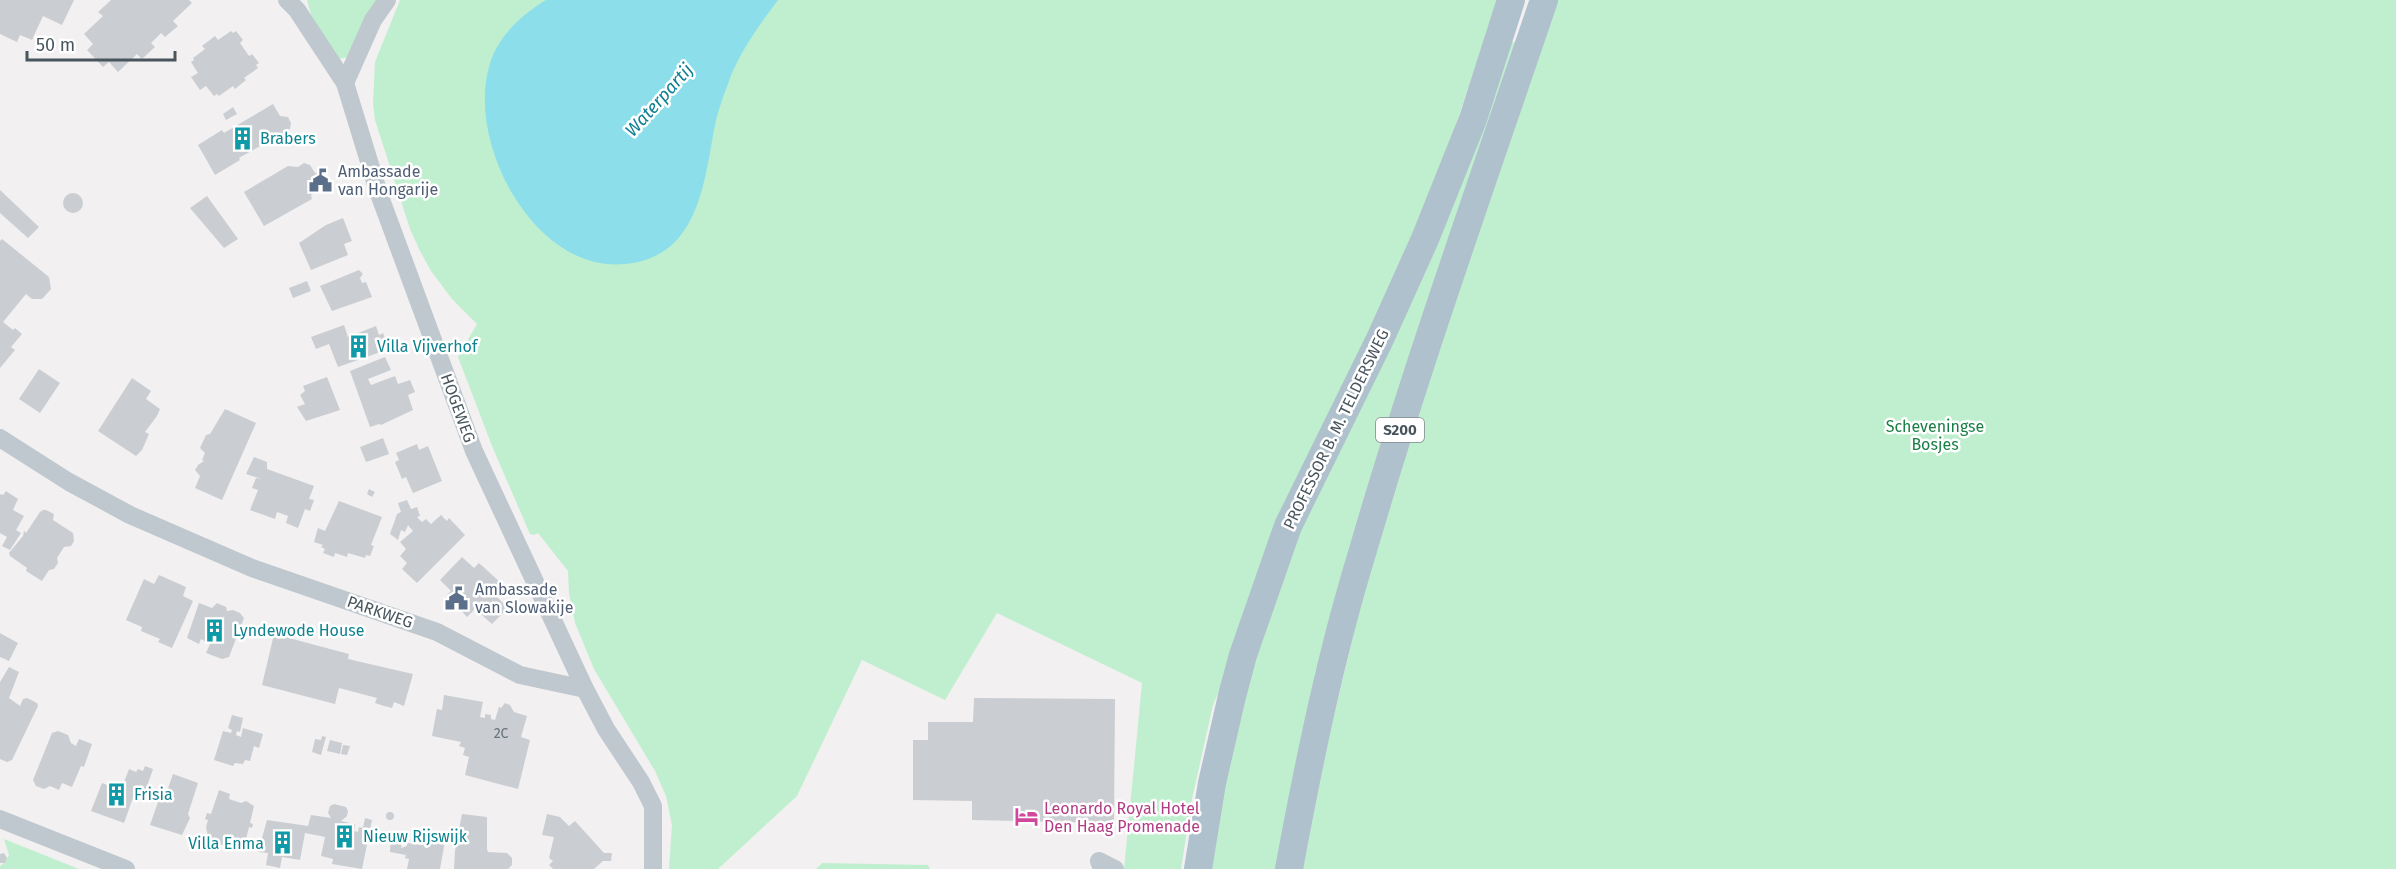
<svg xmlns="http://www.w3.org/2000/svg" width="2396" height="869" viewBox="0 0 2396 869" font-family="'Fira Sans',sans-serif">
  <style>
    .green { fill: #c0efcf }
    .water { fill: #8ddeeb }
    .building { fill: #caced2 }
    .lines { fill: none; stroke-linecap: round; stroke-linejoin: round }
    .street { stroke: #bec8ce; stroke-width: 18 }
    .primary { stroke: #b0c1ce; stroke-width: 28 }
    .labels { text-anchor: middle; dominant-baseline: central; stroke-width: 5; stroke-linejoin: round; paint-order: stroke }
    .number-label { font-size: 14px; fill: #68737a }
    .shield { fill: #fff; stroke: #7f888e; stroke-width: 1.5 }
    .shield-label { font-size: 15px; font-weight: bold; fill: #48555d }
    .culture-label { font-size: 16px; fill: #0d838f; stroke: #fff; text-anchor: start }
    .service-label { font-size: 16px; fill: #4e5e75; stroke: #fff; text-anchor: start }
    .street-label { font-size: 16px; fill: #48555d; stroke: #fff }
    .park-label { font-size: 16px; fill: #197f45; stroke: #fff }
    .hotel-label { font-size: 16px; fill: #b23c85; stroke: #fff; text-anchor: start }
    .water-label { font-size: 18px; font-style: italic; fill: #0f8093; stroke: #fff }
  </style>
  <rect width="100%" height="100%" fill="#f2f0f0"/>
  <path class="green" d="M307,0H377L347,57L340,59L335,55L311,15Z
    M400,0H1498L1437,180L1213,705L1192,799L1181,869H1124L1142,683L997,613L945,700L862,660L797,796L718,869H669L672,825L666,796L655,771L594,669L575,623L569,593L568,571L538,533L534,535L530,534L492,446L458,357L477,324L452,299L431,271L420,251L410,229L375,120L373,104L375,62Z
    M1555,0H2396V869H1303L1325,754L1368,572L1418,410Z
    M1508,40L1517,43L1279,869H1208L1230,748L1280,578Z
    M4,839L79,869H0V866L4,863L9,855Z
    M822,863L928,865L930,869H816Z"/>
  <path class="water" d="M546,0H778C760,24 739,53 729,81C724,95 718,110 715,125C704,181 700,257 625,264C535,273 467,145 489,67C497,37 520,16 546,0Z"/>
  <path class="building" d="M0,0H74L62,25L43,16L32,40L20,35L17,42L0,34Z
    M111,0H189L192,3L173,21L178,26L165,37L161,33L151,43L155,47L142,59L137,54L118,72L109,62L103,67L87,50L93,44L84,34L103,16L98,12Z
    M231,31L233,33L236,31L243,40L240,43L249,56L252,54L259,63L256,65L258,68L244,78L246,80L235,89L233,86L219,96L217,94L214,96L206,86L200,90L191,77L198,73L191,62L194,60L193,58L205,49L202,46L215,36L218,40Z
    M273,104L280,116L288,117L291,123L290,129L239,158L240,160L215,175L198,145L222,130L224,133Z
    M233,107L237,114L226,120L223,114Z
    M304,163L310,165L315,173L321,174L325,181L323,187L311,195L312,199L264,226L244,192L288,166L298,167Z
    M0,190L39,227L28,238L0,213Z
    M63 203a10 10 0 1 1 20 0a10 10 0 1 1-20 0Z
    M207,196L238,239L224,248L190,208Z
    M343,218L352,241L344,244L348,255L311,270L299,243L326,225Z
    M2,239L49,277L51,289L42,299H32L26,294L3,322L13,330L15,328L22,334L11,347L15,350L0,368V241Z
    M359,270L363,274L360,278L362,283L366,282L372,297L332,311L320,286Z
    M307,281L311,291L293,298L289,288Z
    M344,325L348,337L376,326L379,335L383,333L389,349L338,367L329,344L316,349L311,337Z
    M385,357L391,370L368,379L371,385L395,376L398,384L410,380L415,392L408,395L413,410L381,425L379,424L370,427L350,371Z
    M39,369L60,383L40,413L19,399Z
    M327,377L340,410L306,421L297,407L305,404L300,395L305,391L303,386Z
    M132,378L151,391L146,399L160,409L157,416L145,432L149,434L142,450L136,456L98,431Z
    M225,409L256,423L222,500L195,488L200,476L195,470L198,465L204,461L202,460L205,453L200,448L206,435L210,434Z
    M383,438L389,454L366,462L360,447Z
    M417,444L419,450L428,446L442,481L413,493L406,477L402,479L395,462L399,460L396,453Z
    M254,457L267,462V469L314,486L309,499L314,500L310,511L305,509L298,528L286,523L288,516L277,512L275,519L250,510L258,490L252,488L256,478L262,479L246,474Z
    M369,489L375,492L372,497L367,494Z
    M6,491L18,499L13,510L24,516L16,530L21,533L10,550L2,546L7,537L0,533V494L3,495Z
    M407,500L411,509L417,507L420,516L417,517L422,522L426,519L431,524L441,515L447,521L449,518L465,535L417,583L402,569L407,563L400,556L406,549L400,542L413,531L408,525L405,532L401,530L398,540L390,534L397,514L401,512L398,503Z
    M339,501L382,517L371,545L374,546L370,556L366,555L365,558L348,553L347,557L335,553L334,557L323,553L325,549L321,547L323,545L314,542L318,528L325,531Z
    M43,510H46L54,514L53,520L73,533L74,541L71,546L64,547L57,558L58,563L54,569L49,570L42,581L26,571L27,568L10,556L9,553L23,536L24,531L26,533L40,512Z
    M462,557L474,568L479,563L501,583L492,592L508,608L492,624L475,609L467,617L447,595L451,591L440,580Z
    M159,575L186,587L183,596L193,601L172,648L158,642L160,639L141,631L142,627L126,620L144,579L154,584Z
    M199,603L212,608L217,603L226,607L227,611L233,610L240,613L244,618L229,657L222,659L206,653L210,644L201,639L199,644L187,638Z
    M0,633L18,643L9,661L0,657Z
    M274,634L349,654L348,659L413,674L404,706L394,702L392,708L384,706L375,703L377,698L339,688L335,704L262,685Z
    M9,667L19,672L9,698L20,706L23,699L27,698L37,703L38,706L12,760L7,762L0,759V682Z
    M444,695L483,702L480,717L485,718V714L491,715V719L495,720L499,707L501,708L505,703L510,705L514,712L527,716L521,737L530,740L518,789L465,775L469,757L463,755L465,748L459,746L461,742L432,736L437,709L442,710Z
    M974,698L1115,699L1114,823L972,820V801L913,800V740H928V722H973Z
    M232,715L243,718L240,732L237,731L236,735L241,737L243,728L263,734L259,748L254,746L250,761L245,760L243,764L235,763L233,766L214,760L223,731L231,733L232,730L228,728Z
    M58,731L68,735L71,743L76,746L79,739L92,744L84,767L81,766L72,787L62,783L59,790L50,786L44,789L36,786L33,780L52,733Z
    M322,736L326,737L321,755L312,752L315,739L321,740Z
    M330,740L342,743L340,754L327,751Z
    M343,745L350,746L347,755L341,754Z
    M145,766L153,769L144,795L135,792L124,823L91,811L102,783L115,788L117,783L123,785L129,769L136,772L138,769L143,771Z
    M173,774L198,783L188,814L190,818L182,835L150,825L158,802L160,799L164,800Z
    M219,790L230,794L229,799L241,803L246,801L254,806L250,823L253,824L252,828L249,827L246,839L236,849L209,841L206,827L208,820L205,819L207,813L211,814Z
    M334,804L346,807L348,811L347,816L341,821L355,824L354,831L358,832L359,827L363,828L365,818L372,820L362,869L332,864L333,859L321,856L325,837L305,833L300,860L282,857L280,868L266,865L268,853L258,852L267,820L308,826L311,815L331,818L328,813L330,806Z
    M386 816a4 4 0 1 1 8 0a4 4 0 1 1-8 0Z
    M462,814L487,817V849L488,852L507,853L512,858V865L508,869H454L455,851Z
    M547,814L560,817L569,826L575,821L604,853H612L611,861H603L594,869H553L549,865L553,861L549,858L554,837L542,835Z
    M434,832H440L442,835V841H445L440,869H407L409,859L405,858L406,855L390,852L391,833L403,834L401,848L407,846V843L429,846L431,835Z
    M4,853L7,858L5,863H0V854Z"/>
  <g class="lines">
    <path class="street" d="M287,0L297,10L345,83L379,194L474,451L585,689L606,729L641,782L653,806V869
      M345,83L373,20L387,0
      M0,438L69,482L130,515L252,568L437,632L520,675L585,689
      M0,819L126,869
      M1102,869L1099,861L1115,869"/>
    <path class="primary" d="M1198,869L1212,783L1232,696L1243,655L1288,526L1380,339L1425,239L1473,119L1511,0
      M1289,869C1309,761 1331,654 1363,550C1417,365 1482,183 1544,0"/>
  </g>
  <defs>
    <symbol id="building-bare" viewBox="-9 -9 18 18"><path d="M-4-6H4V6H1V3H-1V6H-4ZM-2.5-4.3h1.7v1.8h-1.7ZM.8-4.3h1.7v1.8H.8ZM-2.5-1h1.7V.8h-1.7ZM.8-1h1.7V.8H.8Z" fill="#0f9aa8" stroke="#fff" stroke-width="2.5" paint-order="stroke"/></symbol>
    <symbol id="civic-bare" viewBox="-9 -9 18 18"><path d="M-.6-6.5H3V-4.5H.6V-3L4-1V1h2V6H-6V1h2V-1L-.6-3ZM-1.2 2.5V6h2.4V2.5Z" fill="#5c6f8a" stroke="#fff" stroke-width="2.5" paint-order="stroke"/></symbol>
    <symbol id="hotel-bare" viewBox="-9 -9 18 18"><path d="M-6-4.5h1.5V1H6V5H4.5V3h-9V5H-6ZM-4 0a1.8 1.8 0 1 1 3.6 0ZM.5 0V-2.5h3Q6-2.5 6 0Z" fill="#d1479c" stroke="#fff" stroke-width="2.5" paint-order="stroke"/></symbol>
  </defs>
  <g fill-rule="evenodd">
    <use href="#building-bare" x="226" y="122" width="33" height="33"/>
    <use href="#civic-bare" x="304" y="164" width="33" height="33"/>
    <use href="#building-bare" x="342" y="330" width="33" height="33"/>
    <use href="#civic-bare" x="440" y="582" width="33" height="33"/>
    <use href="#building-bare" x="198" y="614" width="33" height="33"/>
    <use href="#building-bare" x="100" y="778" width="33" height="33"/>
    <use href="#hotel-bare" x="1010" y="800" width="33" height="33"/>
    <use href="#building-bare" x="328" y="820" width="33" height="33"/>
    <use href="#building-bare" x="266" y="826" width="33" height="33"/>
  </g>
  <g class="labels">
    <g class="number-label">
      <text x="501" y="733">2C</text>
    </g>
    <rect class="shield" x="1376" y="418" width="48" height="24" rx="4.5"/>
    <g class="shield-label">
      <text x="1400" y="430">S200</text>
    </g>
    <g class="culture-label">
      <text x="260" y="138">Brabers</text>
      <text x="377" y="346">Villa Vijverhof</text>
      <text x="233" y="630">Lyndewode House</text>
      <text x="134" y="794">Frisia</text>
      <text x="363" y="836">Nieuw Rijswijk</text>
      <text x="264" y="843" text-anchor="end">Villa Enma</text>
    </g>
    <g class="service-label">
      <text x="338" y="171">Ambassade<tspan x="338" dy="18">van Hongarije</tspan></text>
      <text x="475" y="589">Ambassade<tspan x="475" dy="18">van Slowakije</tspan></text>
    </g>
    <g class="street-label">
      <text transform="translate(458 408) rotate(70)">HOGEWEG</text>
      <text transform="translate(1336 429) rotate(-64)">PROFESSOR B. M. TELDERSWEG</text>
      <text transform="translate(380 612) rotate(19)">PARKWEG</text>
    </g>
    <g class="park-label">
      <text x="1935" y="426">Scheveningse<tspan x="1935" dy="18">Bosjes</tspan></text>
    </g>
    <g class="hotel-label">
      <text x="1044" y="808">Leonardo Royal Hotel<tspan x="1044" dy="18">Den Haag Promenade</tspan></text>
    </g>
    <g class="water-label">
      <text transform="translate(659 100) rotate(-48)">Waterpartij</text>
    </g>
  </g>
  <path d="M27 51v9h148v-9" fill="none" stroke="#48555d" stroke-width="3"/>
  <text x="36" y="51" font-size="18" fill="#48555d" stroke="#ffffff" stroke-width="4.5" paint-order="stroke">50 m</text>
</svg>
